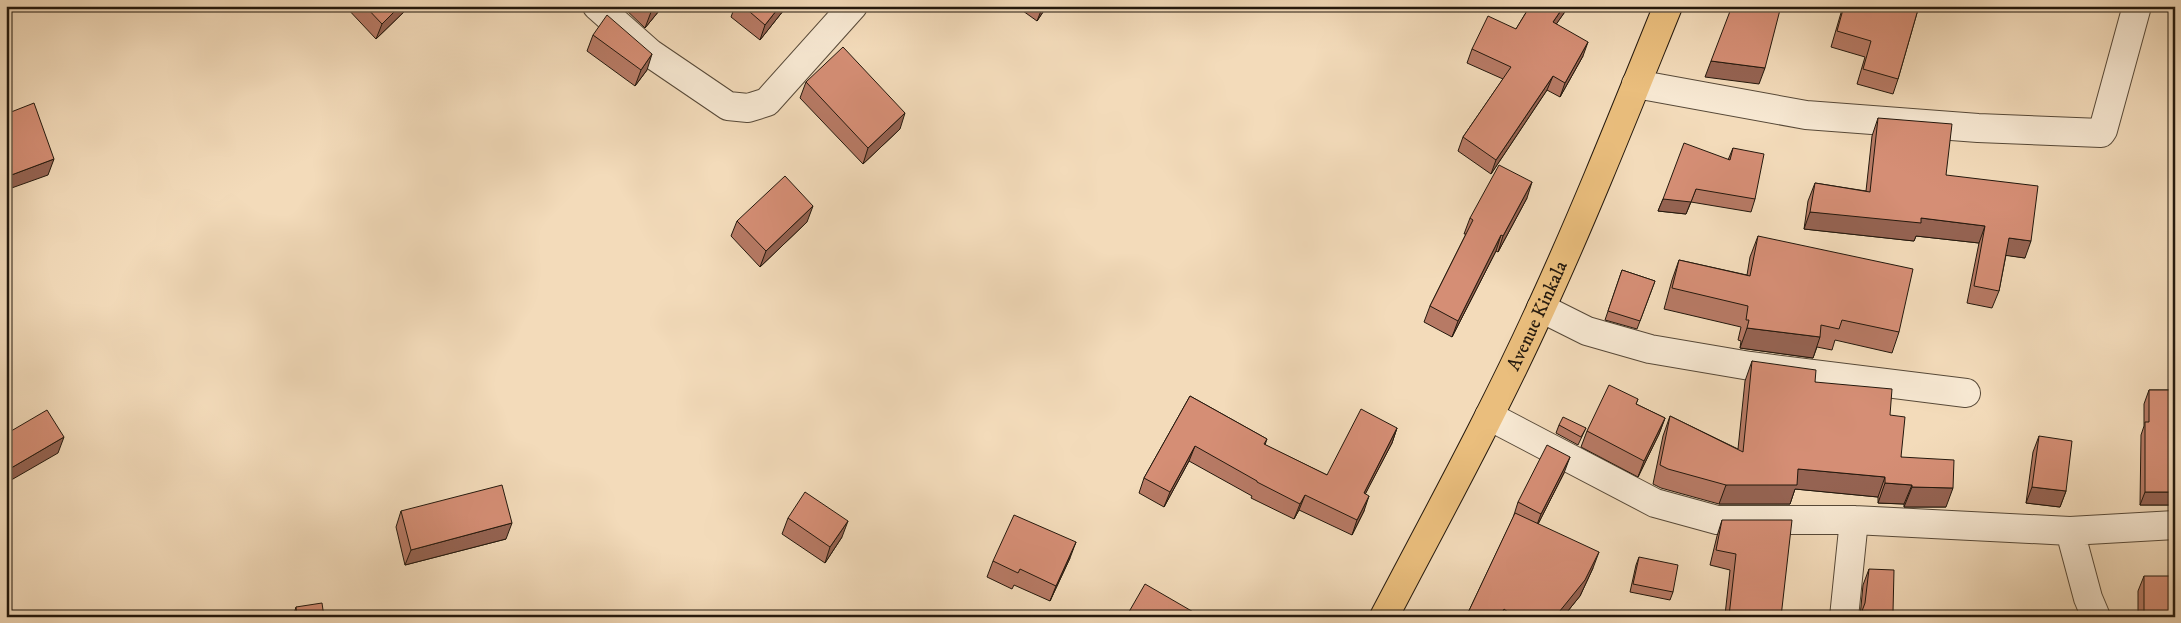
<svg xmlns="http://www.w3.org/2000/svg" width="2181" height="623" viewBox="0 0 2181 623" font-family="'IM FELL DW Pica',serif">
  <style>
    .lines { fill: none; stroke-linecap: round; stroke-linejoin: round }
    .minor-casing { stroke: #574938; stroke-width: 30 }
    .major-casing { stroke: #23180d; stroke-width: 30 }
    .minor { stroke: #f7e8d2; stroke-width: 28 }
    .major { stroke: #eabe7d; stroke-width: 28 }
    .wall { fill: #b77a65; stroke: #23180d }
    .shaded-wall { fill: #956352; stroke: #23180d }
    .building { fill: #d58e75; stroke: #23180d }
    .labels { text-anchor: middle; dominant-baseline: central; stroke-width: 4.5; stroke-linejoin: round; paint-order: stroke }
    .street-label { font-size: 19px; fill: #23180d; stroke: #f7e8d2 }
  </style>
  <rect width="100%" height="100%" fill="#f3dbba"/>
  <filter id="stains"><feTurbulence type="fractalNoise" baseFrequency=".004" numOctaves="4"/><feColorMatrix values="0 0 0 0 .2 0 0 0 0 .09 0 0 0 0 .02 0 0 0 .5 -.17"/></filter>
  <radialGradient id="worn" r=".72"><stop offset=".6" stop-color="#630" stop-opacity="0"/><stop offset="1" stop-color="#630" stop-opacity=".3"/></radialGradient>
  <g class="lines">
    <defs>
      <path id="minor" d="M597,6L650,53L728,106L748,108L767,102L853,6
        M1636,84L1806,115L1978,128L2101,133L2103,130L2137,6
        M1541,308L1587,331L1650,349L1750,366L1966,393
        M1489,416L1655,503L1717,520H1854L2070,531L2175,525
        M2070,531L2088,598L2096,617
        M1844,617L1854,520"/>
      <g id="major">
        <path id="s1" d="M1384,617C1438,514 1494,412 1542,306C1587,208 1627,107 1668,6"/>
      </g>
    </defs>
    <use href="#minor" class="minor-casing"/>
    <use href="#major" class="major-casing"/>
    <use href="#minor" class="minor"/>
    <use href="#major" class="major"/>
  </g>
  <path class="wall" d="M345,6H410L376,39Z
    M622,6H663L645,28Z
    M735,6H787L760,40L731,17Z
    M1016,6H1047L1037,21Z
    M1103,6H1110L1108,10Z
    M1530,6H1569L1556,24L1583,56L1560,97L1547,90L1491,174L1458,151L1463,137L1503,79L1467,63L1472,49L1516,29Z
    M1843,6H1919L1898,79L1893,94L1857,84L1865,57L1831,47Z
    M593,35L647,70L635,86L587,51Z
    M806,82L900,129L863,164L800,98Z
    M1878,118L1946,175L2025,258L2006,255L1999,291L1992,308L1967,303L1979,243L1916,236L1914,241L1804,229L1808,201L1815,183L1866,191L1872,136Z
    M1733,148L1755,199L1751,212L1691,202L1686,214L1658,211L1663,199L1728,160Z
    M1527,198L1498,252L1496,251L1452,337L1424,322L1430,306L1466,234H1464L1470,218Z
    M737,221L807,222L760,267L731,236Z
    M1758,236L1899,332L1892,353L1835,340L1832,350L1817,347L1813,358L1740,348L1741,341L1738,340L1741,327L1664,309L1672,280L1679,260L1747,275L1750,257Z
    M1622,270L1655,281L1637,329L1605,320Z
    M1752,361L1815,382L1890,415L1901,457L1946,507H1904V504L1878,503V497L1795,489L1790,504H1719L1661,488L1653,484L1663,436L1670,416L1738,449L1745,381Z
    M2149,390H2175V505H2140L2141,435L2144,426V404Z
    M1190,396L1267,439L1265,445L1327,475L1397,428L1392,443L1365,494L1364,511L1352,535L1299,510L1294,519L1251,498L1252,496L1189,461L1164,507L1139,493L1144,478Z
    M1638,399L1636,404L1665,418L1659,434L1638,477L1581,447L1587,431Z
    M1559,425L1586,428L1578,445L1556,433Z
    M2039,436L2066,491L2060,507L2026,503L2033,452Z
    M1564,473L1538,524L1593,568L1580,596L1563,617H1466L1513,518L1518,502Z
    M401,511L506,539L405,565L396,527Z
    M788,518L842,537L825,563L782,534Z
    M1722,520L1781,617H1724L1725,615L1730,570L1710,565L1717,536Z
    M1639,557L1673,592L1670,600L1630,592L1636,565Z
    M1070,558L1050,601L1014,585L1012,589L987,577L993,561Z
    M1869,569L1893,612L1891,617H1860L1863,585Z
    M2144,576L2175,617H2138V591Z
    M296,607L324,617H293Z"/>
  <path class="shaded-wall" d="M400,6H410L376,39L382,24Z
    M656,6H663L645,28L651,12Z
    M780,6H787L760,40L765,25Z
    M1043,6H1047L1037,21Z
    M1564,6H1569L1548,36L1553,22Z
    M1588,42L1583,56L1560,97L1565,83Z
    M652,54L647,70L635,86L641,70Z
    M1711,61L1765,68L1759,84L1705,77Z
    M1553,76L1547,90L1491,174L1496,160Z
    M905,113L900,129L863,164L868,148Z
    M54,159L48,175L6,190V177Z
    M1532,182L1527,198L1498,252L1503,236Z
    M1696,189L1686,214L1658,211L1663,199Z
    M813,206L807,222L760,267L766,251Z
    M1810,212L1921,218L1985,226L1979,243L1916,236L1914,241L1804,229Z
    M1501,235L1496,251L1452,337L1458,321Z
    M2009,238L2031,241L2025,258L2003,255Z
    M1747,328L1820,337L1813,358L1740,348Z
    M1665,418L1659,434L1638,477L1644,461Z
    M1397,428L1392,443L1358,508L1364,493Z
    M64,437L58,453L6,483V471Z
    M1195,446L1189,461L1164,507L1170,492Z
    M1570,457L1564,473L1535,530L1541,514Z
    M1798,469L1885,477L1878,497L1795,489L1790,504H1719L1726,485Z
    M1885,483L1912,485L1904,504L1878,503Z
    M1912,487L1953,488L1946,507H1904Z
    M2032,487L2066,491L2060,507L2026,503Z
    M2145,492H2175V505H2140Z
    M1305,495L1299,510L1294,519L1300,504Z
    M1369,496L1364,511L1352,535L1357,520Z
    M848,521L842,537L825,563L830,547Z
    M512,523L506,539L405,565L411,550Z
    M1076,542L1070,558L1050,601L1056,586Z
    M1599,552L1593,568L1580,596L1563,617H1555Z
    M1862,611L1893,612L1891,617H1860Z"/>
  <path class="building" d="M365,6H400L382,24Z
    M645,6H656L651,12Z
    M743,6H780L765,25Z
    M1530,6H1564L1553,22L1588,42L1565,83L1553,76L1496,160L1463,137L1511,67L1472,49L1488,16L1516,29Z
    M1732,6H1781L1765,68L1711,61Z
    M1844,6H1919L1898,79L1863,69L1871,41L1837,31Z
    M607,15L652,54L641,70L593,35Z
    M843,47L905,113L868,148L806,82Z
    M34,103L54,159L6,177V114Z
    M1878,118L1952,124L1946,175L2038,186L2031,241L2009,238L1999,291L1974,286L1985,226L1921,218V223L1810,212L1815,183L1870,192Z
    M1684,143L1730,160L1733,148L1764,154L1755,199L1696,189L1691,202L1663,199Z
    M1499,165L1532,182L1503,236L1501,235L1458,321L1430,306L1473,220L1470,218Z
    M785,176L813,206L766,251L737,221Z
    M1758,236L1913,269L1899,332L1842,320L1839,329L1821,325L1820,337L1747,328L1749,320H1746L1748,306L1672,288L1679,260L1750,276Z
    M1622,270L1655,281L1640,321L1608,311Z
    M1752,361L1816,370L1815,382L1892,389L1890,415L1905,417L1901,457L1954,460L1953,488L1912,487V485L1885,483V477L1798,469L1797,485H1726L1668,469L1660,465L1670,416L1743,452Z
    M1609,385L1638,399L1636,404L1665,418L1644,461L1587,431Z
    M2149,390H2175V492H2145V422H2149Z
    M1190,396L1267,439L1264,444L1327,475L1361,409L1397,428L1364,493L1369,496L1357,520L1305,495L1300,504L1257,482V481L1195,446L1170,492L1144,478Z
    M47,410L64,437L6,471V434Z
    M1563,417L1586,428L1581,437L1559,425Z
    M2039,436L2072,441L2066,491L2032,487Z
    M1547,445L1570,457L1541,514L1518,502Z
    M502,485L512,523L411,550L401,511Z
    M805,492L848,521L830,547L788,518Z
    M1515,513L1599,552L1585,580L1555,617H1514L1504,609L1500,617L1496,615V617H1466Z
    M1014,515L1076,542L1056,586L1020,569L1018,573L993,561Z
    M1722,520H1792L1781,617H1724V615L1729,616L1736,554L1716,550Z
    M1639,557L1678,565L1673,592L1633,584Z
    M1869,569L1894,570L1893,612L1862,611L1865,603Z
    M2144,576H2175V617H2150V616H2144Z
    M1145,584L1202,617H1126Z
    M322,603L324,617H297L296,607Z"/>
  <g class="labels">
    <g class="street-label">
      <text stroke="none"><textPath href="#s1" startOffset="338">Avenue Kinkala</textPath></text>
    </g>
  </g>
  <rect width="2181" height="623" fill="none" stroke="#f3dbba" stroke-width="25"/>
  <rect x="8" y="8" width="2166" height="608" fill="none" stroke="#23180d" stroke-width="2.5"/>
  <rect x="12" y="12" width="2156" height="598" fill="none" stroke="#23180d"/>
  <rect width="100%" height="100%" filter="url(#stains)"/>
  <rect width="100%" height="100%" fill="url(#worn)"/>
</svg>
